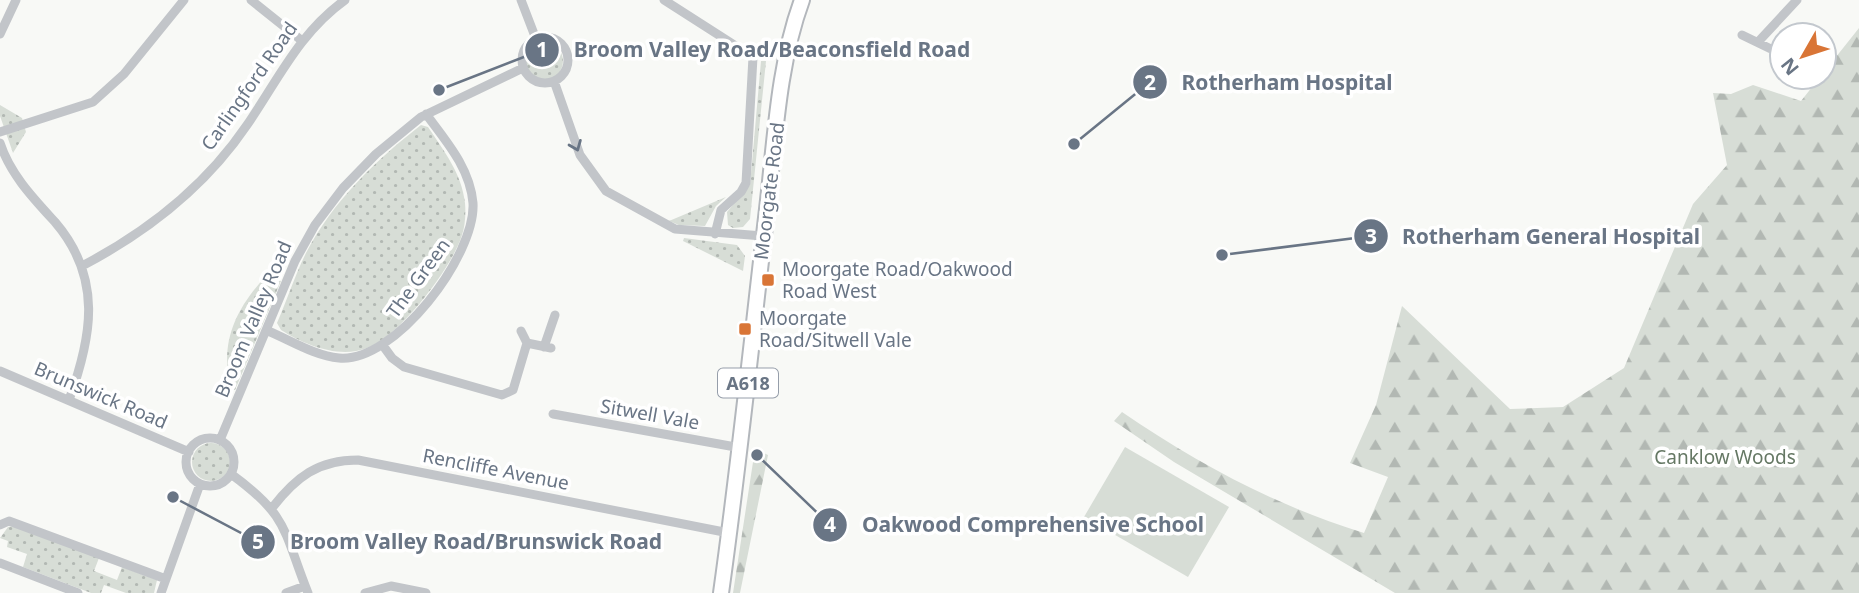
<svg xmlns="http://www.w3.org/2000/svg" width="1859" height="593" viewBox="0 0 1859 593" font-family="'Noto Sans',sans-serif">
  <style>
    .grass { fill: url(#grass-dots) }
    .forest { fill: url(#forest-firs) }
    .park { fill: #d7ddd6 }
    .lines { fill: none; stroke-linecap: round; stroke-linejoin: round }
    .primary-casing { stroke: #b3b7bc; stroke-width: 18 }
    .minor { stroke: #c2c5c9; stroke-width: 9 }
    .primary { stroke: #fff; stroke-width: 14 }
    .oneway { stroke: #697585 }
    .poi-dot { fill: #d97536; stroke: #fff; stroke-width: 2.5 }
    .labels { text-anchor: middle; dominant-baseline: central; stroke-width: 7; stroke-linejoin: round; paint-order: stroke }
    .shield { fill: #fff; stroke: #969eaa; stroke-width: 2 }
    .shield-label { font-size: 18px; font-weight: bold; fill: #697585 }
    .street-label { font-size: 19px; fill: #697585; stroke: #fff }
    .poi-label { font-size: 19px; fill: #697585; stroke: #fff; text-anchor: start }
    .park-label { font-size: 19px; fill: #657864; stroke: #fff }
    .leader { fill: none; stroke: #697585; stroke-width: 2.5 }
    .callout-dot { fill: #697585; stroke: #fff; stroke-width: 2.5 }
    .mark-label { font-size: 21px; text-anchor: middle; font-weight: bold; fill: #fff }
    .callout-label { font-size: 21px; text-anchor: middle; font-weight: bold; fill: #697585; stroke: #fff; stroke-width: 7; stroke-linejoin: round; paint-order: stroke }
  </style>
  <defs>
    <pattern id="grass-dots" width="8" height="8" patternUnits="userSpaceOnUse" patternTransform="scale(1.75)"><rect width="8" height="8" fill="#d7ddd6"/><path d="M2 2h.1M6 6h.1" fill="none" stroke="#b2b8b3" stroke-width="1.8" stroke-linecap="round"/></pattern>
    <pattern id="forest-firs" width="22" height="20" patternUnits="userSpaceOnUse" patternTransform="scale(1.75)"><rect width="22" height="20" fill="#d7ddd6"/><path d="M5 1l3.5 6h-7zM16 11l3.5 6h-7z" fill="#b2b8b3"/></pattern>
  </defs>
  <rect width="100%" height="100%" fill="#f8f9f6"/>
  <path class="grass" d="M525 61a19 19 0 1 1 38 0a19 19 0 1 1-38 0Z
    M761,61H766L750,219L743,227L733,228L728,225L727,212L750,185Z
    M0,105L22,118L26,132L13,153L0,116Z
    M421,125L428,127C444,151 462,174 465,203C466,214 465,226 462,235C452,268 399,337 367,348C339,359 305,345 281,330L277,323C287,300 295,275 306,253C333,201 376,160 421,125Z
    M726,197L716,206L705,226L679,225L669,221Z
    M684,238L737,245L745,256L743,271L683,241Z
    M266,276L281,281L235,390L231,387C219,343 236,308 266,276Z
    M192 462a19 19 0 1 1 38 0a19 19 0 1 1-38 0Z
    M14,526L99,558L94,571L117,580L122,567L157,580L154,593H126L104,585L101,593H91L23,567L27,554L7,547L8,541L0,538L8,527Z"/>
  <path class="forest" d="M1859,28V593H1395L1174,462L1114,421L1122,412C1198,464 1276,506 1364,533L1388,477L1350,463L1376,405L1402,306L1510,409L1563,407L1624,368L1693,204L1727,165L1713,93L1731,94L1753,85L1801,101L1820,77H1824V72Z
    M755,449L768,455L740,593H733Z"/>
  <path class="park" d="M1125,447L1229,507L1188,577L1084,517Z"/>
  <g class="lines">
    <defs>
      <path id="primary" d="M721,593C739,465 752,337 767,209C775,141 778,65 802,0"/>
    </defs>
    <use href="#primary" class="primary-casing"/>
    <path class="minor" d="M251,0L301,40
      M521,0L536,39
      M664,0L753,57L746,183L741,192L721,210L715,234
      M0,34L16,0
      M1742,35L1771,49
      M522 60a23 23 0 1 1 46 0a23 23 0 1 1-46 0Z
      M1758,42L1797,0
      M554,81L580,155L606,191L675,229L763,236
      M0,132L93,102L124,74L184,0
      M0,143C10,174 33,198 55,222C103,278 92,337 69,400
      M82,266C147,232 205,187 247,125C278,80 299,33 345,0
      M268,331C290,340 315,356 339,358C395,363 476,255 473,203C470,168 446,141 426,114
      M521,331L527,343L551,348
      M384,347L392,358L404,367L502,395L513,390L527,343
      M544,347L555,315
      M0,371L189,452
      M553,414L741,448
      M186 462a24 24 0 1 1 48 0a24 24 0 1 1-48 0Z
      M220,440L295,261L315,225L343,188L376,154L421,117L523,68
      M231,474C290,517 283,531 308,593
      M272,508C296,477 318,460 358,460L729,533
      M0,525L9,521L166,579
      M0,563L78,593
      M161,593L200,484
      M286,593L305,586
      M365,593L391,586L426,593"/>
    <use href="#primary" class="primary"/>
  </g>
  <defs><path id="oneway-chevron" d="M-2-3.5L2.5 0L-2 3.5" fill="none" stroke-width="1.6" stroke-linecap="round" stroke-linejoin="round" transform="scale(1.75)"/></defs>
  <use class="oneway" href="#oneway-chevron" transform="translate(576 146) rotate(68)"/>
  <g class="poi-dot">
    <rect x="761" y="273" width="14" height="14" rx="3.5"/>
    <rect x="738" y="322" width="14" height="14" rx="3.5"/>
  </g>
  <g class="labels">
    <rect class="shield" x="718" y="368.5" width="60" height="29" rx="5"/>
    <g class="shield-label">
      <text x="748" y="383">A618</text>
    </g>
    <g class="street-label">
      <text transform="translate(249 86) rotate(-55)">Carlingford Road</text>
      <text transform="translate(769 191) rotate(-83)">Moorgate Road</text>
      <text transform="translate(418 278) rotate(-54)">The Green</text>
      <text transform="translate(253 319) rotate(-67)">Broom Valley Road</text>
      <text transform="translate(101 395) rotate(23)">Brunswick Road</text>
      <text transform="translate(650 414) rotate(10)">Sitwell Vale</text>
      <text transform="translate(496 469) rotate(11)">Rencliffe Avenue</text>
    </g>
    <g class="poi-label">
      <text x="782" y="269">Moorgate Road/Oakwood<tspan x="782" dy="22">Road West</tspan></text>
      <text x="759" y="318">Moorgate<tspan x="759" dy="22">Road/Sitwell Vale</tspan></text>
    </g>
    <g class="park-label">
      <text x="1725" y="457">Canklow Woods</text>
    </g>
  </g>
  <path class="leader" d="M439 90L542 50M1074 144L1150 82M1222 255L1371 236M757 455L830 525M173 497L258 542"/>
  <g class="callout-dot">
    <circle cx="439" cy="90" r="7"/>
    <circle cx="1074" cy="144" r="7"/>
    <circle cx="1222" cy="255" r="7"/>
    <circle cx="757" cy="455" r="7"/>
    <circle cx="173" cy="497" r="7"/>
    <circle cx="542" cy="50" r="18"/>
    <circle cx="1150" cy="82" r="18"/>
    <circle cx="1371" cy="236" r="18"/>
    <circle cx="830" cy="525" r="18"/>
    <circle cx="258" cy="542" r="18"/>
  </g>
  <g class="mark-label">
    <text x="542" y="57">1</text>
    <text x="1150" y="90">2</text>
    <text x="1371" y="244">3</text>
    <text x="830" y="532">4</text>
    <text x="258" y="549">5</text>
  </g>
  <g class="callout-label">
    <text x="772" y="57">Broom Valley Road/Beaconsfield Road</text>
    <text x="1287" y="90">Rotherham Hospital</text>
    <text x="1551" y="244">Rotherham General Hospital</text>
    <text x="1033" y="532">Oakwood Comprehensive School</text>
    <text x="476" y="549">Broom Valley Road/Brunswick Road</text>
  </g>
  <g transform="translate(1803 56) rotate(231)"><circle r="33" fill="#ffffff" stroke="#c3c8ce" stroke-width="2"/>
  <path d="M0-5L12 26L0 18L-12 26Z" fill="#d97536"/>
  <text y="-10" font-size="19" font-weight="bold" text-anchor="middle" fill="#697585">N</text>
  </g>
</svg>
